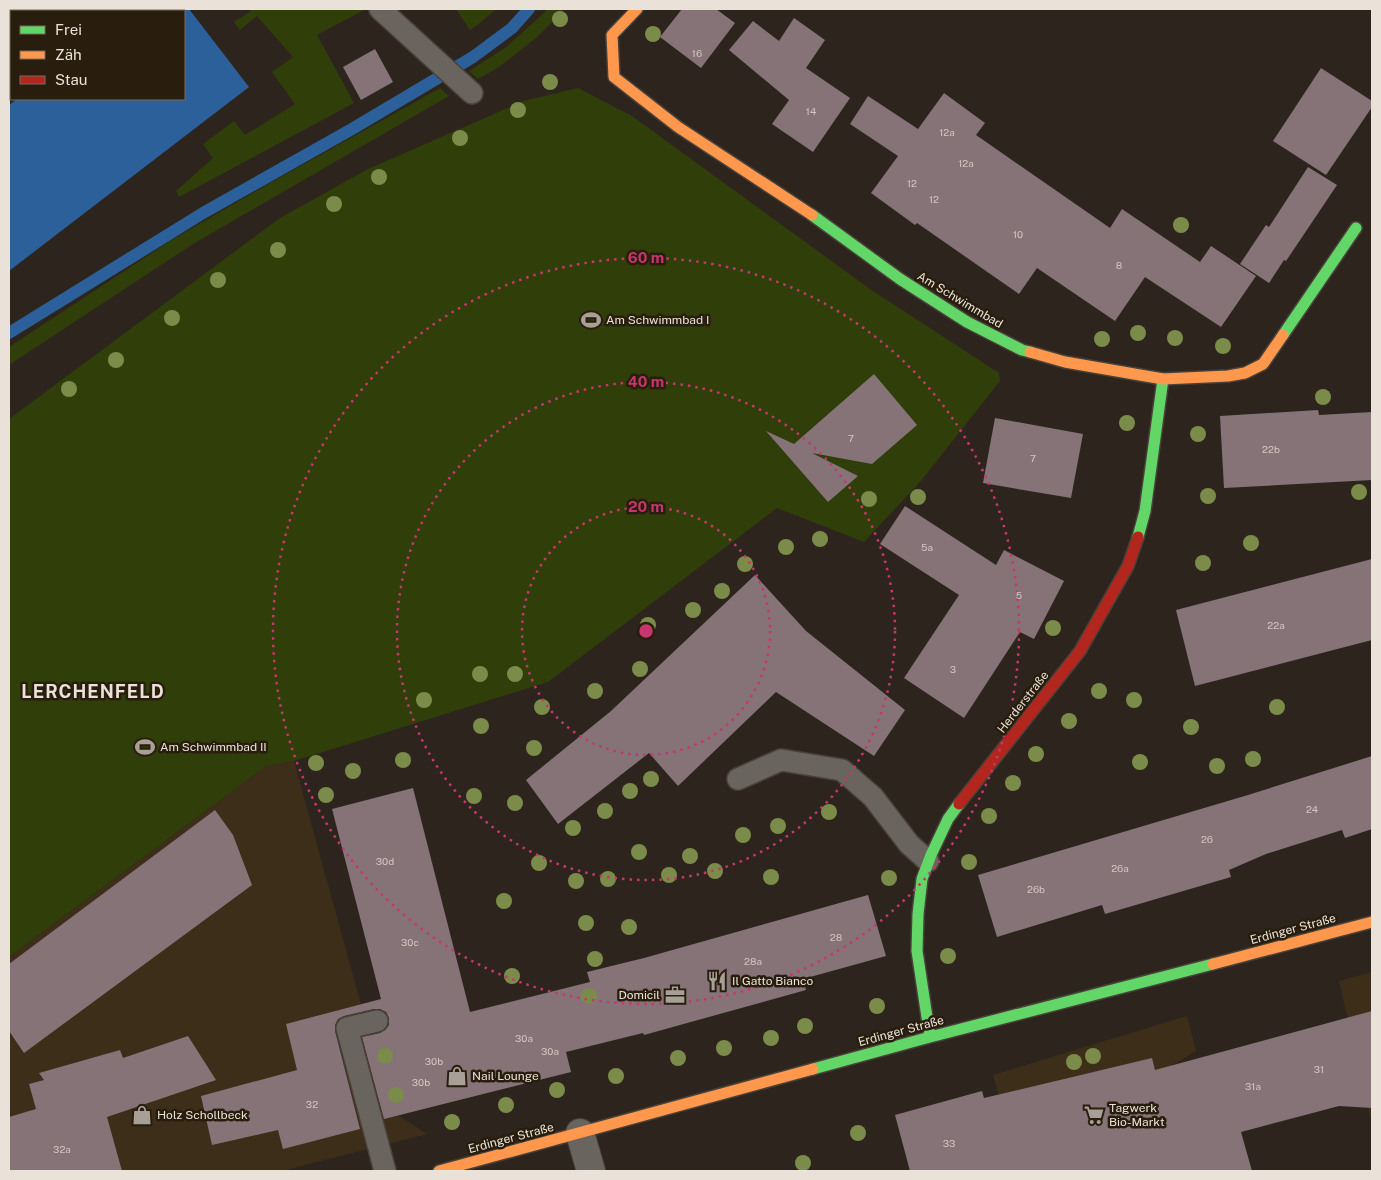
<svg xmlns="http://www.w3.org/2000/svg" width="1381" height="1180" viewBox="0 0 1381 1180" font-family="'Public Sans',sans-serif">
  <style>
    .built { fill: #3d2e1a }
    .green { fill: #303e0a }
    .water { fill: #2b609a }
    .lines { fill: none; stroke-linecap: round; stroke-linejoin: round }
    .stream { stroke: #2b609a; stroke-width: 12 }
    .building { fill: #867378 }
    .lane-casing { stroke: #48413a; stroke-width: 24 }
    .street-casing { stroke: #48413a; stroke-width: 30 }
    .fast-casing { stroke: #48413a; stroke-width: 14 }
    .slow-casing { stroke: #48413a; stroke-width: 14 }
    .jam-casing { stroke: #48413a; stroke-width: 14 }
    .lane { stroke: #69645e; stroke-width: 21 }
    .street { stroke: #69645e; stroke-width: 28 }
    .fast { stroke: #63d668; stroke-width: 11 }
    .slow { stroke: #ff974d; stroke-width: 11 }
    .jam { stroke: #b3261e; stroke-width: 11 }
    .tree { fill: #7b8c4a }
    .ring { fill: none; stroke: #c8366e; stroke-width: 2.5; stroke-dasharray: 2.5 5 }
    .labels { text-anchor: middle; dominant-baseline: central; stroke-width: 5; stroke-linejoin: round; paint-order: stroke }
    .number-label { font-size: 10px; fill: #d1c6c0 }
    .street-label { font-size: 12px; fill: #eae2d8; stroke: #291d0e }
    .poi-label { font-size: 12px; fill: #eae2d8; stroke: #291d0e; text-anchor: start }
    .district-label { font-size: 18px; font-weight: bold; letter-spacing: 1px; fill: #eae2d8; stroke: #291d0e }
    .centre { fill: #c8366e; stroke: #291d0e; stroke-width: 2.5 }
    .ring-label { font-size: 15px; text-anchor: middle; font-weight: bold; fill: #c8366e; stroke: #291d0e; stroke-width: 5; stroke-linejoin: round; paint-order: stroke }
  </style>
  <rect width="100%" height="100%" fill="#2d251d"/>
  <path class="built" d="M294,761L390,1110L427,1134L282,1171H9V957L266,766Z
    M1372,972V1124L1339,981Z
    M1187,1016L1196,1051L1171,1066L1186,1158L1148,1171H1021L993,1075Z"/>
  <path class="green" d="M250,9H366L317,35L354,103L179,197L176,191L213,158L203,144L234,121L245,135L295,104L272,72L293,57L257,16L240,30L234,22L251,11Z
    M456,9H496L480,23L470,30Z
    M547,9H565L536,38L499,67L478,79L469,71L505,48L544,13Z
    M440,88L449,96L193,244L9,365V347L170,241L263,187Z
    M578,88L632,116L870,289L999,373L1000,381L920,482L864,542L777,508L548,682L294,761L266,766L9,957V419L280,218L368,169L524,101Z"/>
  <path class="water" d="M135,9H189L249,87L9,271V105L17,99H184V11H131Z"/>
  <g class="lines">
    <path class="stream" d="M9,333L203,213L352,129L473,57L512,28L529,9"/>
  </g>
  <path class="building" d="M682,9H716L735,23L701,68L660,37Z
    M794,18L825,40L806,68L850,98L813,152L772,124L789,100L729,50L753,21L779,41Z
    M375,49L393,82L361,100L343,67Z
    M1321,68L1372,101V107L1326,175L1273,141Z
    M944,93L985,123L976,135L1110,228L1122,209L1200,262L1211,246L1256,276L1221,327L1145,277L1115,321L1037,268L1019,294L917,223L915,225L871,193L898,156L850,124L868,96L918,129Z
    M1308,167L1337,185L1286,261L1284,260L1269,283L1240,264L1266,225L1269,227Z
    M874,374L917,425L872,464L812,453L858,476L828,502L766,431L794,444Z
    M1318,410L1319,415L1372,412V480L1224,488L1220,416Z
    M995,418L1083,434L1071,498L983,483Z
    M905,506L996,565L1004,550L1064,581L1034,639L1020,632L964,718L904,678L959,595L880,544Z
    M1372,559V640L1195,686L1176,610Z
    M755,575L806,631L905,710L874,756L776,692L678,786L649,753L558,824L526,780L611,711Z
    M1372,756V829L1345,838L1342,830L1266,854L1229,870L1231,877L1105,914L1102,905L997,937L978,875L1248,795Z
    M413,788L470,1012L590,982L587,972L644,958L868,895L886,956L803,979L806,990L644,1035L643,1033L566,1052L571,1072L384,1119L362,1037L380,1033L385,1030L389,1025V1018L386,1012L380,1009H374L344,1016L338,1019L335,1025V1031L360,1129L283,1149L278,1130L212,1145L201,1096L297,1070L286,1024L381,999L332,809Z
    M215,810L233,835L252,885L24,1053L9,1031V964Z
    M1372,1011V1108L1339,1106L1241,1132L1252,1171H910L895,1115L982,1091L984,1098L1152,1058L1155,1070Z
    M188,1036L216,1080L107,1117L122,1171H9V1117L36,1109L29,1084L44,1080L39,1073L120,1050L123,1058Z"/>
  <g class="lines">
    <defs>
      <path id="lane" d="M380,9L472,93
        M738,779L781,760L842,770L873,797L909,844L928,861
        M377,1021L347,1028L385,1171"/>
      <path id="street" d="M580,1133L591,1171"/>
      <path id="fast" d="M812,215L900,279L967,322L1022,350L1030,352
        M1283,335L1356,228
        M1138,537L1145,511L1163,379
        M930,1037L917,951L918,914L922,879L931,855L948,819L959,804
        M813,1069L930,1037L1213,964"/>
      <path id="slow" d="M637,9L612,35L614,77L678,127L812,215
        M1030,352L1065,362L1163,379L1228,376L1245,373L1263,364L1283,335
        M1213,964L1372,922
        M439,1171L813,1069"/>
      <path id="jam" d="M959,804L1080,651L1128,566L1138,537"/>
    </defs>
    <use href="#lane" class="lane-casing"/>
    <use href="#street" class="street-casing"/>
    <use href="#fast" class="fast-casing"/>
    <use href="#slow" class="slow-casing"/>
    <use href="#jam" class="jam-casing"/>
    <use href="#lane" class="lane"/>
    <use href="#street" class="street"/>
    <use href="#fast" class="fast"/>
    <use href="#slow" class="slow"/>
    <use href="#jam" class="jam"/>
  </g>
  <g class="tree">
    <circle cx="560" cy="19" r="8"/>
    <circle cx="653" cy="34" r="8"/>
    <circle cx="550" cy="82" r="8"/>
    <circle cx="518" cy="110" r="8"/>
    <circle cx="460" cy="138" r="8"/>
    <circle cx="379" cy="177" r="8"/>
    <circle cx="334" cy="204" r="8"/>
    <circle cx="1181" cy="225" r="8"/>
    <circle cx="278" cy="250" r="8"/>
    <circle cx="218" cy="280" r="8"/>
    <circle cx="172" cy="318" r="8"/>
    <circle cx="1138" cy="333" r="8"/>
    <circle cx="1175" cy="338" r="8"/>
    <circle cx="1102" cy="339" r="8"/>
    <circle cx="1223" cy="346" r="8"/>
    <circle cx="116" cy="360" r="8"/>
    <circle cx="69" cy="389" r="8"/>
    <circle cx="1323" cy="397" r="8"/>
    <circle cx="1127" cy="423" r="8"/>
    <circle cx="1198" cy="434" r="8"/>
    <circle cx="1359" cy="492" r="8"/>
    <circle cx="1208" cy="496" r="8"/>
    <circle cx="918" cy="497" r="8"/>
    <circle cx="869" cy="499" r="8"/>
    <circle cx="820" cy="539" r="8"/>
    <circle cx="1251" cy="543" r="8"/>
    <circle cx="786" cy="547" r="8"/>
    <circle cx="1203" cy="563" r="8"/>
    <circle cx="745" cy="564" r="8"/>
    <circle cx="722" cy="591" r="8"/>
    <circle cx="693" cy="610" r="8"/>
    <circle cx="648" cy="625" r="8"/>
    <circle cx="1053" cy="628" r="8"/>
    <circle cx="640" cy="669" r="8"/>
    <circle cx="480" cy="674" r="8"/>
    <circle cx="515" cy="674" r="8"/>
    <circle cx="595" cy="691" r="8"/>
    <circle cx="1099" cy="691" r="8"/>
    <circle cx="424" cy="700" r="8"/>
    <circle cx="1134" cy="700" r="8"/>
    <circle cx="542" cy="707" r="8"/>
    <circle cx="1277" cy="707" r="8"/>
    <circle cx="1069" cy="721" r="8"/>
    <circle cx="481" cy="726" r="8"/>
    <circle cx="1191" cy="727" r="8"/>
    <circle cx="534" cy="748" r="8"/>
    <circle cx="1036" cy="754" r="8"/>
    <circle cx="1253" cy="759" r="8"/>
    <circle cx="403" cy="760" r="8"/>
    <circle cx="1140" cy="762" r="8"/>
    <circle cx="316" cy="763" r="8"/>
    <circle cx="1217" cy="766" r="8"/>
    <circle cx="353" cy="771" r="8"/>
    <circle cx="651" cy="779" r="8"/>
    <circle cx="1013" cy="783" r="8"/>
    <circle cx="630" cy="791" r="8"/>
    <circle cx="326" cy="795" r="8"/>
    <circle cx="474" cy="796" r="8"/>
    <circle cx="515" cy="803" r="8"/>
    <circle cx="605" cy="811" r="8"/>
    <circle cx="829" cy="812" r="8"/>
    <circle cx="989" cy="816" r="8"/>
    <circle cx="778" cy="826" r="8"/>
    <circle cx="573" cy="828" r="8"/>
    <circle cx="743" cy="835" r="8"/>
    <circle cx="639" cy="852" r="8"/>
    <circle cx="690" cy="856" r="8"/>
    <circle cx="969" cy="862" r="8"/>
    <circle cx="539" cy="863" r="8"/>
    <circle cx="715" cy="871" r="8"/>
    <circle cx="669" cy="875" r="8"/>
    <circle cx="771" cy="877" r="8"/>
    <circle cx="889" cy="878" r="8"/>
    <circle cx="608" cy="879" r="8"/>
    <circle cx="576" cy="881" r="8"/>
    <circle cx="504" cy="901" r="8"/>
    <circle cx="586" cy="923" r="8"/>
    <circle cx="629" cy="927" r="8"/>
    <circle cx="948" cy="956" r="8"/>
    <circle cx="595" cy="959" r="8"/>
    <circle cx="512" cy="976" r="8"/>
    <circle cx="589" cy="996" r="8"/>
    <circle cx="877" cy="1006" r="8"/>
    <circle cx="805" cy="1026" r="8"/>
    <circle cx="771" cy="1038" r="8"/>
    <circle cx="724" cy="1048" r="8"/>
    <circle cx="385" cy="1056" r="8"/>
    <circle cx="1093" cy="1056" r="8"/>
    <circle cx="678" cy="1058" r="8"/>
    <circle cx="1074" cy="1062" r="8"/>
    <circle cx="616" cy="1076" r="8"/>
    <circle cx="557" cy="1090" r="8"/>
    <circle cx="396" cy="1095" r="8"/>
    <circle cx="506" cy="1105" r="8"/>
    <circle cx="452" cy="1122" r="8"/>
    <circle cx="858" cy="1133" r="8"/>
    <circle cx="803" cy="1163" r="8"/>
  </g>
  <g class="ring">
    <circle cx="646" cy="631" r="124"/>
    <circle cx="646" cy="631" r="249"/>
    <circle cx="646" cy="631" r="373"/>
  </g>
  <defs>
    <symbol id="stadium-bare" viewBox="-9 -9 18 18"><path d="M0-5a6.5 5 0 1 0 0 10a6.5 5 0 1 0 0-10ZM-3.5-1.8h7v3.6h-7Z" fill="#a8a097" stroke="#291d0e" stroke-width="2.5" paint-order="stroke"/></symbol>
    <symbol id="restaurant-bare" viewBox="-9 -9 18 18"><path d="M-5-6h1v4h1v-4h1v4h1v-4h1v5L-1.5 .5V6h-2V.5L-5-1ZM5-6V6H3V1.5H1.5Q1.5-4 5-6Z" fill="#a8a097" stroke="#291d0e" stroke-width="2.5" paint-order="stroke"/></symbol>
    <symbol id="office-bare" viewBox="-9 -9 18 18"><path d="M-6-3h4V-5.5h4V-3h4V5H-6ZM-1-4.5V-3h2v-1.5ZM-6 0V1H6V0Z" fill="#a8a097" stroke="#291d0e" stroke-width="2.5" paint-order="stroke"/></symbol>
    <symbol id="shop-bare" viewBox="-9 -9 18 18"><path d="M-5-2.5h2.3a2.7 3.5 0 0 1 5.4 0H5L5.5 6h-11ZM-1.5-2.5h3a1.5 2.3 0 0 0-3 0Z" fill="#a8a097" stroke="#291d0e" stroke-width="2.5" paint-order="stroke"/></symbol>
    <symbol id="supermarket-bare" viewBox="-9 -9 18 18"><path d="M-6-5.5h2.5l.6 2H6L4.5 2H-2.5L-4.4-4H-6ZM-1.5 3.2a1.3 1.3 0 1 0 .1 0ZM3 3.2a1.3 1.3 0 1 0 .1 0Z" fill="#a8a097" stroke="#291d0e" stroke-width="2.5" paint-order="stroke"/></symbol>
  </defs>
  <g fill-rule="evenodd">
    <use href="#stadium-bare" x="577" y="306" width="28" height="28"/>
    <use href="#stadium-bare" x="131" y="733" width="28" height="28"/>
    <use href="#restaurant-bare" x="703" y="967" width="28" height="28"/>
    <use href="#office-bare" x="661" y="981" width="28" height="28"/>
    <use href="#shop-bare" x="443" y="1062" width="28" height="28"/>
    <use href="#shop-bare" x="128" y="1101" width="28" height="28"/>
    <use href="#supermarket-bare" x="1080" y="1101" width="28" height="28"/>
  </g>
  <g class="labels">
    <g class="number-label">
      <text x="697" y="53">16</text>
      <text x="811" y="111">14</text>
      <text x="947" y="132">12a</text>
      <text x="966" y="163">12a</text>
      <text x="912" y="183">12</text>
      <text x="934" y="199">12</text>
      <text x="1018" y="234">10</text>
      <text x="1119" y="265">8</text>
      <text x="851" y="438">7</text>
      <text x="1271" y="449">22b</text>
      <text x="1033" y="458">7</text>
      <text x="927" y="547">5a</text>
      <text x="1019" y="595">5</text>
      <text x="1276" y="625">22a</text>
      <text x="953" y="669">3</text>
      <text x="1312" y="809">24</text>
      <text x="1207" y="839">26</text>
      <text x="385" y="861">30d</text>
      <text x="1120" y="868">26a</text>
      <text x="1036" y="889">26b</text>
      <text x="836" y="937">28</text>
      <text x="410" y="942">30c</text>
      <text x="753" y="961">28a</text>
      <text x="524" y="1038">30a</text>
      <text x="550" y="1051">30a</text>
      <text x="434" y="1061">30b</text>
      <text x="1319" y="1069">31</text>
      <text x="421" y="1082">30b</text>
      <text x="1253" y="1086">31a</text>
      <text x="312" y="1104">32</text>
      <text x="949" y="1143">33</text>
      <text x="62" y="1149">32a</text>
    </g>
    <g class="street-label">
      <text transform="translate(960 300) rotate(31)">Am Schwimmbad</text>
      <text transform="translate(1023 702) rotate(-52)">Herderstraße</text>
      <text transform="translate(1293 929) rotate(-15)">Erdinger Straße</text>
      <text transform="translate(901 1031) rotate(-15)">Erdinger Straße</text>
      <text transform="translate(511 1138) rotate(-15)">Erdinger Straße</text>
    </g>
    <g class="poi-label">
      <text x="606" y="320">Am Schwimmbad I</text>
      <text x="160" y="747">Am Schwimmbad II</text>
      <text x="732" y="981">Il Gatto Bianco</text>
      <text x="660" y="995" text-anchor="end">Domicil</text>
      <text x="472" y="1076">Nail Lounge</text>
      <text x="1109" y="1108">Tagwerk<tspan x="1109" dy="14">Bio-Markt</tspan></text>
      <text x="157" y="1115">Holz Schollbeck</text>
    </g>
    <g class="district-label">
      <text x="93" y="691">LERCHENFELD</text>
    </g>
  </g>
  <circle cx="646" cy="631" r="8" class="centre"/>
  <g class="ring-label">
    <text x="646" y="263">60 m</text>
    <text x="646" y="387">40 m</text>
    <text x="646" y="512">20 m</text>
  </g>
  <rect width="1381" height="1180" fill="none" stroke="#eae2d8" stroke-width="20"/>
  <rect x="10" y="10" width="175" height="90" fill="#291d0e" stroke="#766c5f"/>
  <rect x="20" y="26" width="25" height="8" fill="#63d668" stroke="#766c5f"/>
  <text x="55" y="35" font-size="15" fill="#eae2d8">Frei</text>
  <rect x="20" y="51" width="25" height="8" fill="#ff974d" stroke="#766c5f"/>
  <text x="55" y="60" font-size="15" fill="#eae2d8">Zäh</text>
  <rect x="20" y="76" width="25" height="8" fill="#b3261e" stroke="#766c5f"/>
  <text x="55" y="85" font-size="15" fill="#eae2d8">Stau</text>
</svg>
